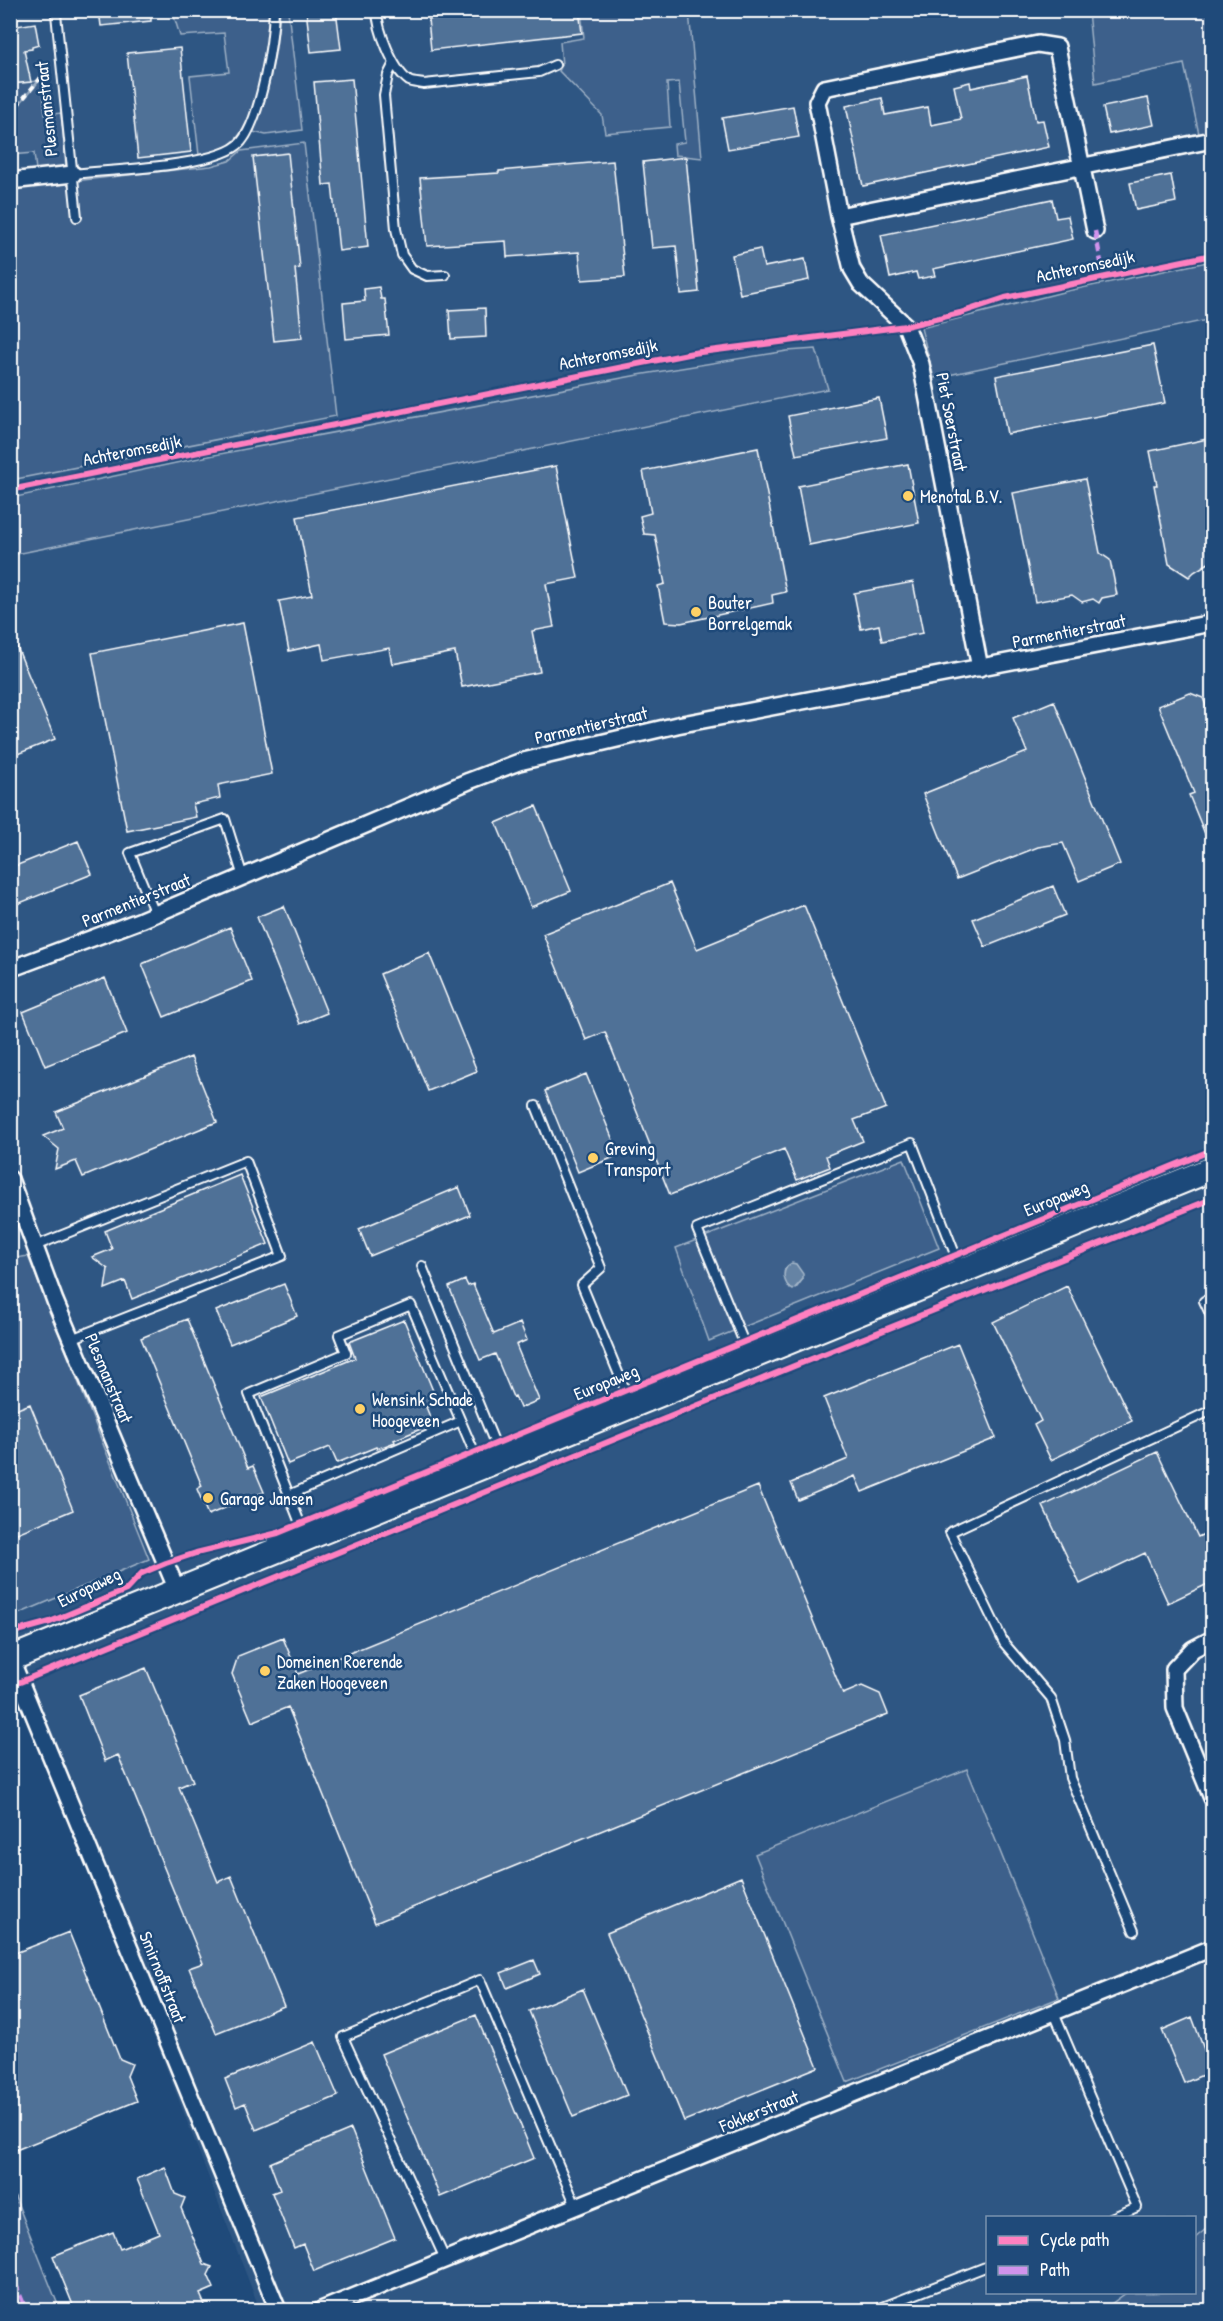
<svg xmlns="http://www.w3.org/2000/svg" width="1223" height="2321" viewBox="0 0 1223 2321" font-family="'Patrick Hand',sans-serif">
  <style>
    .built { fill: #2e5683 }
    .green { fill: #3c618b; stroke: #9eb0c5; stroke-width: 1.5; fill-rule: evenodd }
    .water { fill: #6583a4; stroke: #a3b5c8; stroke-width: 1.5 }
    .building { fill: #507197; stroke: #fff; stroke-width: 1.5 }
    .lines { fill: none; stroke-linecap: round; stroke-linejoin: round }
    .lane-casing { stroke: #fff; stroke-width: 12 }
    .street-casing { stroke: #fff; stroke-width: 20 }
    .primary-casing { stroke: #fff; stroke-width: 28 }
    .path { stroke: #fff; stroke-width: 4; stroke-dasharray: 6 4.5; stroke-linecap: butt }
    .lane { stroke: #1f4a7a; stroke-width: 8 }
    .street { stroke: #1f4a7a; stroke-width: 15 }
    .primary { stroke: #1f4a7a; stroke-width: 24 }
    .quiet { stroke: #d193ec; stroke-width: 4.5; stroke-dasharray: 9 4.5; stroke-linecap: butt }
    .cycleway-casing { stroke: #1f4a7a; stroke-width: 10 }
    .cycleway { stroke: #ff80c0; stroke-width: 6 }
    .poi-dot { fill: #ffd166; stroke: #1f4a7a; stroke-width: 2 }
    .labels { text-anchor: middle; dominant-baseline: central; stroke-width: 5; stroke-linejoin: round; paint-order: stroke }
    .street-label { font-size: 18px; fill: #fff; stroke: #1f4a7a }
    .poi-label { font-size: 18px; fill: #fff; stroke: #1f4a7a; text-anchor: start }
  </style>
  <rect width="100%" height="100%" fill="#1f4a7a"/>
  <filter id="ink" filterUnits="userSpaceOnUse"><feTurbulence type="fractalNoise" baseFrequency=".0167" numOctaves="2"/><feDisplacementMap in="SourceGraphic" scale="12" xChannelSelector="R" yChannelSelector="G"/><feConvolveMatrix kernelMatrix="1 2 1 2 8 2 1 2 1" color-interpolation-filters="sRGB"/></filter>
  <g filter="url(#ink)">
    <path class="built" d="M11,11H1212V2224L1195,2238L1194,2218H988V2292L1127,2293L1105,2310H260L11,1666Z"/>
    <path class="green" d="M170,11H269C268,46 260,123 229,145C221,151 209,153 199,155L190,76L229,72L224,33L180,36L173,13Z
      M280,11H288L302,130L266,135L253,132C270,90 276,57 280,11Z
      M581,11H689L702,158L675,155L674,144L685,142L679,82L667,83L670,127L605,133L602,115L559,71L562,65L560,42L584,38Z
      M1088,11H1212V136L1200,139L1184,64L1095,83Z
      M42,78L45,115L61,113L66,167L36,170L34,153L11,155V114Z
      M38,81L11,113V84Z
      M304,143L336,416L11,480L10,188L211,166L229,161L241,151Z
      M1212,261V319L934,378L921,328L1067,291Z
      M816,349L828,389L11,555V498L204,457L638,375L787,351Z
      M904,1159L939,1248L709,1341L676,1248ZM797,1266L803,1279L797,1287L790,1289C786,1283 783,1276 785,1269Z
      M28,1256L149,1559L11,1617L10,1259Z
      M967,1769L1059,1998L847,2082L755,1854Z
      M11,2187L60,2310H21L11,2283Z
      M1212,2224V2310H1103L1126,2293L1194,2292L1195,2238Z"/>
    <path class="water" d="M792,1263L796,1264L803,1274V1279L793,1290C783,1284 780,1269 792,1263Z"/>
    <path class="building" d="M99,10H151V21L101,26Z
      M306,10H336L341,49L311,52Z
      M510,10H579L582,33L431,50L428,19Z
      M10,18H14L17,26L35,23L39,45L32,47V49L24,50L31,82L10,84Z
      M180,48L191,152L138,158L127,53Z
      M1027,76L1036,121L1043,120L1049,147L863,186L846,106L882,98L885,115L928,107L931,125L961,119L954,86L970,82L971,88Z
      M352,79L368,247L339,251L332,184L323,185L314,82Z
      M1148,98L1154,125L1109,134L1103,107Z
      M793,106L799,137L728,149L722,118Z
      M288,153L300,268L295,269L302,338L274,341L253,157Z
      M686,157L699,292L681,294L676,246L652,248L643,162Z
      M613,161L625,277L582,280L579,252L507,257L506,241L427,246L420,178L499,173V171Z
      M1171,175L1176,202L1136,210L1130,183Z
      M1052,199L1056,218L1068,216L1073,239L933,269L935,276L918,279L916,272L890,278L881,235Z
      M760,249L764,267L805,259L809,280L740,294L732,255Z
      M379,287L381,299H385L389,335L346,339L343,303L365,301L364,289Z
      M485,308L486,337L451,339L449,310Z
      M1153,345L1165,403L1007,434L996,376Z
      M879,398L887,438L796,455L788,416Z
      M1212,438V561L1194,572L1189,577L1169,564L1154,485H1157L1150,451Z
      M758,448L786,592L772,595L773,603L681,623L665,622L658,586L665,584L655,535L644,534L640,516L651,513L643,471Z
      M908,464L919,523L809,545L798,486Z
      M556,466L578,578L546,584L554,627L532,631L540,672L462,687L455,652L392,664L389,648L324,660L321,644L289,651L279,601L312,595L297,517Z
      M1085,479L1100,553L1110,560L1117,595L1102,598L1099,603L1093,599L1082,602L1072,595L1035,602L1013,493Z
      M913,582L923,633L882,641L879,625L861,629L854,593Z
      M243,623L272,774L218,785L220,798L193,804L196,817L127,831L92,653Z
      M10,630L55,739L10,757Z
      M1190,693L1203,698L1212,721V851L1189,795L1194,793L1158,706Z
      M1054,701L1120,864L1079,881L1063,843L1038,847L957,879L923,794L1027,752L1013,718Z
      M536,806L571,891L531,907L496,823Z
      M78,841L92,874L10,907V868Z
      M670,883L697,949L804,905L886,1108L854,1120L863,1141L826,1156L830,1167L797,1180L784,1149L670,1195L605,1032L586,1040L543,934Z
      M1053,886L1065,915L985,947L973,919Z
      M284,906L327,1013L300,1024L257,917Z
      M230,927L252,981L164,1017L142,964Z
      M429,953L477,1071L428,1091L380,974Z
      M105,978L127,1033L45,1066L23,1012Z
      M191,1057L217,1122L83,1177L76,1161L55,1169L59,1149L43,1136L63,1128L56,1112Z
      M586,1074L619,1155L578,1172L545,1091Z
      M240,1175L268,1244L132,1299L125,1281L105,1289L108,1269L92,1257L112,1249L105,1231Z
      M459,1187L470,1215L370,1256L359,1229Z
      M465,1280L468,1286L473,1284L494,1334L520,1323L527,1340L516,1345L539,1400L520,1408L515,1396L513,1397L495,1354L480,1360L449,1287Z
      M284,1284L297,1316L230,1344L216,1311Z
      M1067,1286L1132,1421L1051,1460L1034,1425L1041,1421L993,1322Z
      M187,1319L248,1468L253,1466L264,1492L208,1515L197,1489L202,1486L141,1338Z
      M404,1320L438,1403L426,1407L433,1424L394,1440L395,1442L377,1449L376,1447L337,1463L330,1447L288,1464L261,1397L355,1358L349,1342Z
      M958,1344L996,1438L862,1492L855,1476L798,1500L791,1483L848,1459L824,1398Z
      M30,1404L73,1510L10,1536V1412Z
      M1157,1452L1198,1537L1212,1530V1582L1168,1603L1145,1553L1080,1584L1043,1506Z
      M758,1486L843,1694L862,1686L880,1694L888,1714L375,1923L288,1707L252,1722L232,1674L238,1656L283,1638L298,1674Z
      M146,1668L193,1781L179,1787L218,1882L231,1876L284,2006L216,2033L189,1968L203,1963L118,1755L105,1761L79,1695Z
      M741,1877L818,2067L684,2121L607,1933Z
      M69,1932L120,2059L132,2064L127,2076L137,2101L16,2150L10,2136V1955Z
      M534,1960L540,1974L507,1988L501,1973Z
      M583,1989L627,2095L573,2117L529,2011Z
      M476,2015L534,2158L440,2197L381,2054Z
      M1192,2017L1212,2071L1184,2083L1162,2030Z
      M315,2042L338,2096L256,2130L245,2103L236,2107L225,2079Z
      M351,2129L395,2238L314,2271L303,2244L294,2248L272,2193L280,2190L270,2163Z
      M165,2167L175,2194L185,2198L181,2208L204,2264L212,2267L208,2275L214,2288L200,2294L207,2310H75L53,2256L113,2232L120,2249L159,2233L137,2179Z"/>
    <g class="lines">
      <defs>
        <path id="lane" d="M377,10C377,29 393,70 409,81C413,83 420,83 424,84L539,72L555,65
          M56,14L77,217
          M394,63L388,75L384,95L396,229L402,255L412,269L427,276L445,275
          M73,174C107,170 220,167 241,142C261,118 273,42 274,10
          M155,914L130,853L225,819L243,877
          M536,1106L601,1268L582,1285L631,1404
          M35,1246L246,1161L282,1256L71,1339
          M422,1266L500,1456
          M1212,1297L1204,1301L1212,1318
          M749,1355L697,1229L912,1143L960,1267
          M289,1495L249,1394L346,1353L339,1335L411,1305L480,1466
          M305,1536L289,1495L461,1421
          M1134,1931L1070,1778L1065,1740L1051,1698L1004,1643L950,1532L1212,1410
          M1054,2013L1137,2207L1111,2218
          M445,2259L343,2037L480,1980L576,2206
          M875,2310L988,2266"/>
        <path id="street" d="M10,181L73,174
          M839,216L1212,140
          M980,668L921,364L906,326L861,284L852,269L839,216L817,102L824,88L1038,44L1057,47L1095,231
          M10,969L141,920L469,781L519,762L677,725L1212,623
          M10,1179L55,1301L177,1590
          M1212,1639L1193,1649L1174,1669L1175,1708L1212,1798
          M11,1659L278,2310
          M321,2310L1212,1948"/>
        <path id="primary" d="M10,1659L1212,1169"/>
      </defs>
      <use href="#lane" class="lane-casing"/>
      <use href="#street" class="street-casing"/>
      <use href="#primary" class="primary-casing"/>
      <path class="path" d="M10,114L49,68"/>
      <use href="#lane" class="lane"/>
      <use href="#street" class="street"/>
      <use href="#primary" class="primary"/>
      <path class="quiet" d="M1095,231L1104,277
        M10,2270L26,2310"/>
      <defs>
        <path id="cycleway" d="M10,490L693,353L906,326L960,313L1005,298L1212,255
          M10,1633L50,1622L126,1590L142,1573L166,1563L196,1553L278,1533L1212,1150
          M20,1682L794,1366L1212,1199"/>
      </defs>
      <use href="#cycleway" class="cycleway-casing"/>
      <use href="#cycleway" class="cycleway"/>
    </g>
  </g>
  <g class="poi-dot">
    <circle cx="908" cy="496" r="6"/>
    <circle cx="696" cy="612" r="6"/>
    <circle cx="593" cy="1158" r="6"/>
    <circle cx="360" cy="1409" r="6"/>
    <circle cx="208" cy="1498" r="6"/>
    <circle cx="265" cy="1671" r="6"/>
  </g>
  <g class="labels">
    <g class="street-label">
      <text transform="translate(46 109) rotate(-96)">Plesmanstraat</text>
      <text transform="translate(1085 266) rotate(-12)">Achteromsedijk</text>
      <text transform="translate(608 354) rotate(-11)">Achteromsedijk</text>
      <text transform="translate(952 422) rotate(79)">Piet Soerstraat</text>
      <text transform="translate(132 450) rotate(-11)">Achteromsedijk</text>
      <text transform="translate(1069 631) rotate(-11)">Parmentierstraat</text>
      <text transform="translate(591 725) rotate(-13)">Parmentierstraat</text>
      <text transform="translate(136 900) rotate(-22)">Parmentierstraat</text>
      <text transform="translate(1056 1198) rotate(-22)">Europaweg</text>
      <text transform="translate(109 1378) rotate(67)">Plesmanstraat</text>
      <text transform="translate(606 1382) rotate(-22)">Europaweg</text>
      <text transform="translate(89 1587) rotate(-26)">Europaweg</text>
      <text transform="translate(163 1977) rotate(68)">Smirnoffstraat</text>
      <text transform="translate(759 2111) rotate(-22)">Fokkerstraat</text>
    </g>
    <g class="poi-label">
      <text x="920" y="496">Menotal B.V.</text>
      <text x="708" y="602">Bouter<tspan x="708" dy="21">Borrelgemak</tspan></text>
      <text x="605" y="1148">Greving<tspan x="605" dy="21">Transport</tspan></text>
      <text x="372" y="1399">Wensink Schade<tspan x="372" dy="21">Hoogeveen</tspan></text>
      <text x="220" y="1498">Garage Jansen</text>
      <text x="277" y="1661">Domeinen Roerende<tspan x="277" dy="21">Zaken Hoogeveen</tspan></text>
    </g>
  </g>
  <rect width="1223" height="2321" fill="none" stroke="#1f4a7a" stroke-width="36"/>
  <rect x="18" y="18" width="1187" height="2285" fill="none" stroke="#fff" stroke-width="2" filter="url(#ink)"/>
  <rect x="986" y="2216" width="210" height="78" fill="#1f4a7a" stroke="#7992af" stroke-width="1.5"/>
  <rect x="998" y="2236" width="30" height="9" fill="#ff80c0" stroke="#7992af" stroke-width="1.5"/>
  <text x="1040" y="2246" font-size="18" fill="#ffffff">Cycle path</text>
  <rect x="998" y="2266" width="30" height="9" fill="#d193ec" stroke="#7992af" stroke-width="1.5"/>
  <text x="1040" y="2276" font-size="18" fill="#ffffff">Path</text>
</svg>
